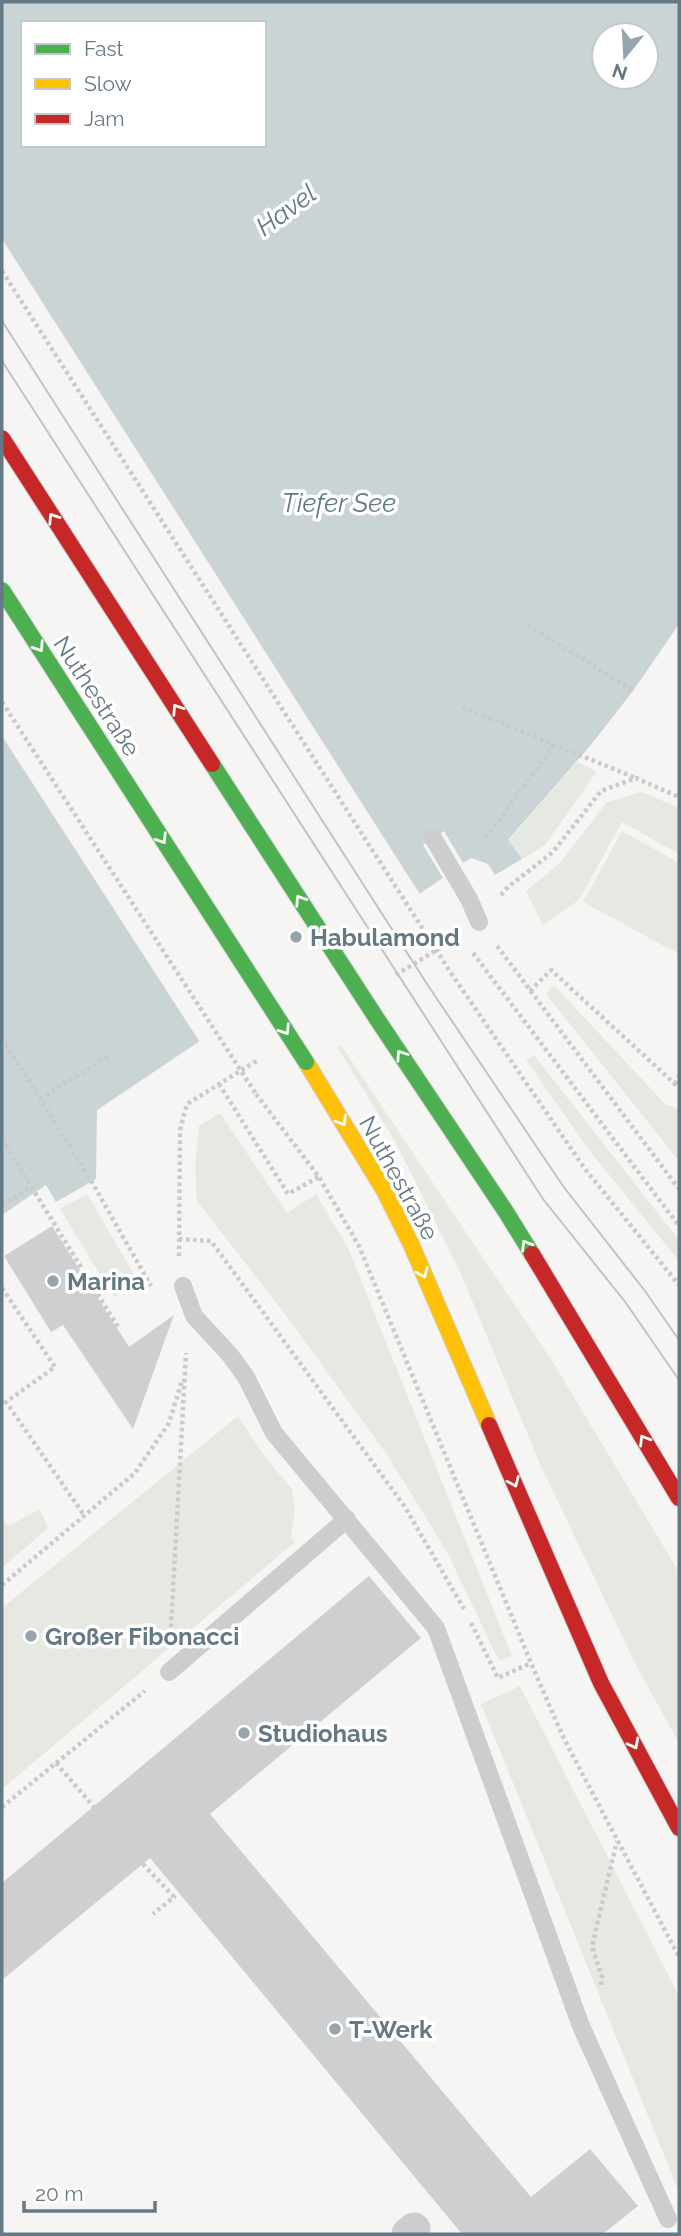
<svg xmlns="http://www.w3.org/2000/svg" width="681" height="2236" viewBox="0 0 681 2236" font-family="Raleway,sans-serif">
  <style>
    .green { fill: #e6e8e2 }
    .water { fill: #cad4d5; fill-rule: evenodd }
    .pier { fill: #f6f5f4 }
    .building { fill: #cecfd0 }
    .lines { fill: none; stroke-linecap: round; stroke-linejoin: round }
    .fast-casing { stroke: #d1d2d2; stroke-width: 18 }
    .slow-casing { stroke: #d1d2d2; stroke-width: 18 }
    .jam-casing { stroke: #d1d2d2; stroke-width: 18 }
    .path { stroke: #cacacb; stroke-width: 4.5; stroke-dasharray: 3.5 3.5; stroke-linecap: butt }
    .lane { stroke: #cccdce; stroke-width: 18 }
    .street { stroke: #cccdce; stroke-width: 33 }
    .fast { stroke: #4caf50; stroke-width: 16 }
    .slow { stroke: #ffc107; stroke-width: 16 }
    .jam { stroke: #c62828; stroke-width: 16 }
    .tram { stroke: #c1c3c4; stroke-width: 2 }
    .fast-bridge-casing { stroke: #d1d2d2; stroke-width: 18; stroke-linecap: butt }
    .jam-bridge-casing { stroke: #d1d2d2; stroke-width: 18; stroke-linecap: butt }
    .path-bridge { stroke: #cacacb; stroke-width: 4.5; stroke-dasharray: 3.5 3.5; stroke-linecap: butt }
    .fast-bridge { stroke: #4caf50; stroke-width: 16 }
    .jam-bridge { stroke: #c62828; stroke-width: 16 }
    .oneway { stroke: #f6fbf6 }
    .poi-dot { fill: #98a4ac; stroke: #fff; stroke-width: 2.5 }
    .labels { text-anchor: middle; dominant-baseline: central; stroke-width: 7; stroke-linejoin: round; paint-order: stroke }
    .street-label { font-size: 24px; fill: #657985; stroke: #fff }
    .poi-label { font-size: 24px; font-weight: bold; fill: #657985; stroke: #fff; text-anchor: start }
    .water-label { font-size: 26px; font-style: italic; fill: #617a81; stroke: #fff }
  </style>
  <rect width="100%" height="100%" fill="#f6f5f4"/>
  <path class="green" d="M577,762L596,771L593,777L545,845L522,859L508,841Z
    M642,792L679,808V854L622,822L579,900L543,925L526,891L560,863L607,802Z
    M622,831L679,863V954L583,902Z
    M554,985L665,1104L679,1109V1161L546,994Z
    M341,1045L554,1364L679,1572V1743L636,1665L540,1464L461,1274L396,1143L338,1048Z
    M534,1055L679,1240V1261L589,1150L526,1060Z
    M220,1113L287,1213L316,1194L349,1250L512,1656L499,1661L447,1552L388,1456L285,1314L197,1201L195,1168L199,1126Z
    M87,1194L139,1283L114,1297L60,1209Z
    M238,1416L265,1457L292,1489L295,1508L291,1537L295,1542L2,1789V1608Z
    M40,1509L48,1528L2,1568V1518L8,1526Z
    M520,1686L679,1996V2192L481,1704Z"/>
  <path class="water" d="M2,2H679V624L633,691L590,746L508,840L522,859L495,875L488,864L471,858L463,863L444,831L423,845L443,878L97,1110L96,1179L56,1202L46,1185L2,1215ZM23,23H264V145H23ZM604,35H646V77H604Z"/>
  <path class="pier" d="M2,239L421,896L201,1044L2,736Z"/>
  <path class="building" d="M52,1226L129,1347L174,1315L133,1429L63,1325L51,1332L4,1256Z
    M369,1576L421,1638L210,1814L531,2197L590,2149L638,2206L603,2234H462L150,1858L2,1980V1883Z"/>
  <g class="lines">
    <defs>
      <path id="fast" d="M377,1019L506,1212L532,1254"/>
      <path id="slow" d="M306,1062L384,1190L411,1244L489,1425"/>
      <path id="jam" d="M532,1254L679,1498
        M489,1425L601,1683L679,1828"/>
    </defs>
    <use href="#fast" class="fast-casing"/>
    <use href="#slow" class="slow-casing"/>
    <use href="#jam" class="jam-casing"/>
    <path class="path" d="M528,625L633,691
      M462,707L636,778
      M486,838L554,745
      M501,895L508,887L553,852L601,791L636,778L679,797
      M497,946L679,1189
      M473,953L679,1226
      M451,973L585,1169L679,1285
      M396,975L454,939
      M530,991L551,970L675,1084L679,1085
      M2,1038L93,1184L151,1286
      M219,1084L288,1194L319,1177
      M675,1084L679,1076
      M256,1094L319,1177L359,1246L531,1663L564,1739L679,1957
      M40,1099L110,1055
      M2,1139L118,1327
      M2,1206L31,1186
      M179,1239L211,1241L405,1507L464,1609
      M179,1256L180,1130L187,1104L258,1060
      M2,1288L55,1367L6,1402L84,1515
      M2,1585L135,1473L169,1423L182,1381
      M471,1623L498,1678L531,1663
      M171,1627L186,1353
      M56,1763L94,1807
      M2,1807L145,1691
      M143,1864L174,1897L153,1914
      M601,1985L602,1977L592,1946L617,1841"/>
    <path class="lane" d="M433,838L469,899L479,922
      M183,1286L194,1316L230,1355L246,1377L274,1433L436,1628L581,2026L668,2219
      M169,1672L347,1519"/>
    <path class="street" d="M408,2234L414,2229"/>
    <use href="#fast" class="fast"/>
    <use href="#slow" class="slow"/>
    <use href="#jam" class="jam"/>
    <path class="tram" d="M2,321L429,987L563,1186L645,1291L679,1340
      M2,361L543,1199L626,1303L679,1380"/>
    <defs>
      <path id="fast-bridge" d="M2,590L306,1062
        M212,764L377,1019"/>
      <path id="jam-bridge" d="M2,438L212,764"/>
    </defs>
    <use href="#fast-bridge" class="fast-bridge-casing"/>
    <use href="#jam-bridge" class="jam-bridge-casing"/>
    <path class="path-bridge" d="M2,271L451,973
      M2,702L256,1094"/>
    <use href="#fast-bridge" class="fast-bridge"/>
    <use href="#jam-bridge" class="jam-bridge"/>
  </g>
  <defs><path id="oneway-chevron" d="M-2-3.5L2.5 0L-2 3.5" fill="none" stroke-width="1.6" stroke-linecap="round" stroke-linejoin="round" transform="scale(1.75)"/></defs>
  <g class="oneway">
    <use href="#oneway-chevron" transform="translate(53 518) rotate(-123)"/>
    <use href="#oneway-chevron" transform="translate(39 647) rotate(57)"/>
    <use href="#oneway-chevron" transform="translate(177 709) rotate(-123)"/>
    <use href="#oneway-chevron" transform="translate(162 839) rotate(57)"/>
    <use href="#oneway-chevron" transform="translate(300 900) rotate(-123)"/>
    <use href="#oneway-chevron" transform="translate(285 1030) rotate(57)"/>
    <use href="#oneway-chevron" transform="translate(401 1055) rotate(-124)"/>
    <use href="#oneway-chevron" transform="translate(342 1121) rotate(59)"/>
    <use href="#oneway-chevron" transform="translate(526 1245) rotate(-121)"/>
    <use href="#oneway-chevron" transform="translate(423 1273) rotate(67)"/>
    <use href="#oneway-chevron" transform="translate(644 1440) rotate(-121)"/>
    <use href="#oneway-chevron" transform="translate(514 1482) rotate(67)"/>
    <use href="#oneway-chevron" transform="translate(634 1744) rotate(62)"/>
  </g>
  <g class="poi-dot">
    <circle cx="296" cy="937" r="7"/>
    <circle cx="53" cy="1281" r="7"/>
    <circle cx="31" cy="1636" r="7"/>
    <circle cx="244" cy="1733" r="7"/>
    <circle cx="335" cy="2029" r="7"/>
  </g>
  <g class="labels">
    <g class="street-label">
      <text transform="translate(97 696) rotate(57)">Nuthestraße</text>
      <text transform="translate(399 1178) rotate(61)">Nuthestraße</text>
    </g>
    <g class="poi-label">
      <text x="310" y="937">Habulamond</text>
      <text x="67" y="1281">Marina</text>
      <text x="45" y="1636">Großer Fibonacci</text>
      <text x="258" y="1733">Studiohaus</text>
      <text x="349" y="2029">T-Werk</text>
    </g>
    <g class="water-label">
      <text transform="translate(286 210) rotate(-36)">Havel</text>
      <text x="339" y="503">Tiefer See</text>
    </g>
  </g>
  <rect width="681" height="2236" fill="none" stroke="#657985" stroke-width="7"/>
  <rect x="21" y="21" width="245" height="126" fill="#ffffff" stroke="#c1c9ce" stroke-width="2"/>
  <rect x="35" y="44" width="35" height="10" fill="#4caf50" stroke="#c1c9ce" stroke-width="2"/>
  <text x="84" y="56" font-size="21" fill="#657985">Fast</text>
  <rect x="35" y="79" width="35" height="10" fill="#ffc107" stroke="#c1c9ce" stroke-width="2"/>
  <text x="84" y="91" font-size="21" fill="#657985">Slow</text>
  <rect x="35" y="114" width="35" height="10" fill="#c62828" stroke="#c1c9ce" stroke-width="2"/>
  <text x="84" y="126" font-size="21" fill="#657985">Jam</text>
  <g transform="translate(625 56) rotate(198)"><circle r="33" fill="#ffffff" stroke="#c1c9ce" stroke-width="2"/>
  <path d="M0-5L12 26L0 18L-12 26Z" fill="#98a4ac"/>
  <text y="-10" font-size="19" font-weight="bold" text-anchor="middle" fill="#657985">N</text>
  </g>
  <path d="M24 2201v10h131v-10" fill="none" stroke="#657985" stroke-width="3.5"/>
  <text x="35" y="2201" font-size="21" fill="#657985" stroke="#ffffff" stroke-width="5" paint-order="stroke">20 m</text>
</svg>
